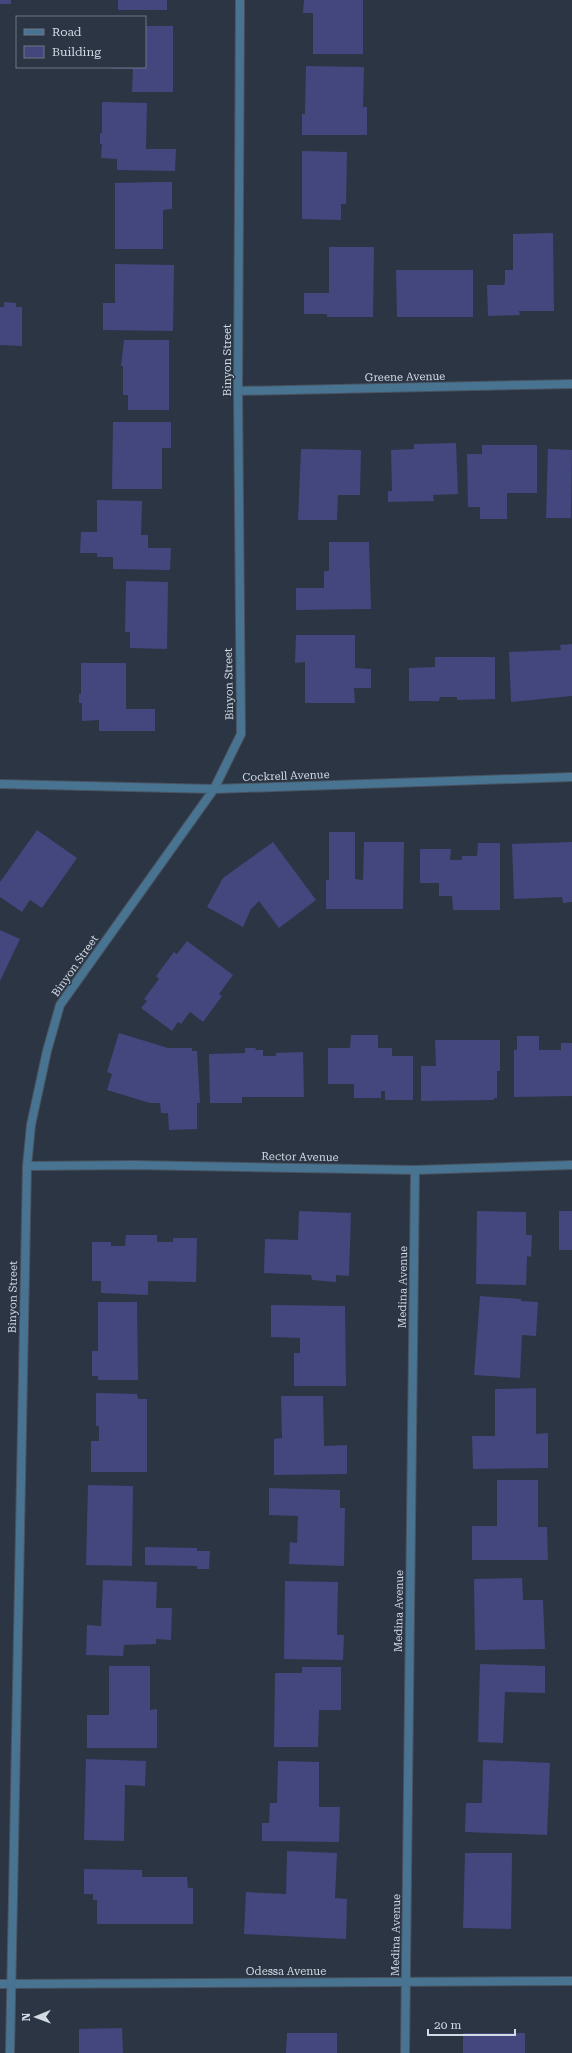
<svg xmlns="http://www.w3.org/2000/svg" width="572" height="2053" viewBox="0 0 572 2053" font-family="'Roboto Serif',serif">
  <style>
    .building { fill: #43477d }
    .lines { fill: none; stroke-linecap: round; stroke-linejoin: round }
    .street-casing { stroke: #495361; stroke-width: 10 }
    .street { stroke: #487492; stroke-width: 8 }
    .labels { text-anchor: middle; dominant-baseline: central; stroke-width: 3; stroke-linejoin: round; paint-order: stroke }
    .street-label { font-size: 11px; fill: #d4dae4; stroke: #2b3544 }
  </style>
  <rect width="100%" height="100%" fill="#2b3544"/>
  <path class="building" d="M0,0H11V4H0Z
    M118,0H167V10H118Z
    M304,0H363V54H313V13H303Z
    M145,26H173V92H132L133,69H112V67H145Z
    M306,66L364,67L363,107H367V135H302V114H305Z
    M102,102L147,103L146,149H176L175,171L117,170V159L101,158L102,144H100V133H102Z
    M302,151L347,152L346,204H341V220L302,219Z
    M156,182H172V209L163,210V249H115V183Z
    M553,233L554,311H519L520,315L488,316L487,285H503L505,283V270H513V234Z
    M329,247H374L373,317H327V314H304V293H329Z
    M115,264L174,265L173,331L103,330V303H115Z
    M396,270H473V317H397Z
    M4,302L16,303V307H22V346L0,345V307H4Z
    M124,340H169V410H128V395H123V366H121Z
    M113,422H171V448H162V489H112Z
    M456,443L458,494L433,495L434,501L388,502V491H392L391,450L414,449V444Z
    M482,445H537V493H507V519H480V507H468L467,454H482Z
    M301,449L361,450L360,495H338L337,520H298Z
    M548,449L572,450L571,518H546Z
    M97,500L142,501L141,535H148V548H171L170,570L113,569V557H97V553H80L81,532H97Z
    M329,542H369L371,609L296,610V588H324V571H329Z
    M126,581L168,582L167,649L130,648V632H125Z
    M296,635H355V668L371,669V688H354L355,703H305V662L295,663Z
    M572,644V696L511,702L509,652L561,650L560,645Z
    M435,657H495V699L457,700V697H440L439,701H409V668L435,667Z
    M81,663H126V709H155V731H99V720L82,721V703H79V694H81Z
    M37,830L77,858L42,908L30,900L22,912L0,897V882Z
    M329,832H355V879L363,880L364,842H404L403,909H326V880H329Z
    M273,842L316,900L279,928L259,901L251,909L243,927L207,907L223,878Z
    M572,842V902L563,903L562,897L514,899L512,844Z
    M478,843H500V910H453L452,896H439V883H420V849H451L450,860H462V856H477Z
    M0,930L20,939L0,981Z
    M187,941L233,975L219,994L222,996L203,1022L190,1012L181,1024L178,1022L172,1031L141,1008L147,1001L144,999L159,979L156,976L174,952L177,954Z
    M119,1033L168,1048H192V1051H197L200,1103H197V1129L169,1130L168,1113H161L160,1103H150L107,1090L112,1074L107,1072Z
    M351,1035H378V1048H392V1056H413V1100H385V1091H381V1098H354V1084H328V1048H350Z
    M517,1036H539V1050H561V1043H572V1096L514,1097V1050H517Z
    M435,1040H500V1071H497V1098H494V1100L421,1101V1066H436Z
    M245,1048H256L255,1050H263V1056H276V1053L303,1052L304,1097H242V1103H210L209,1054L245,1053Z
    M299,1211L351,1213L349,1276L336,1275V1282L312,1280L311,1275L264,1273L265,1239L298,1240Z
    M477,1211L526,1212V1235H532L531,1257L527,1256L526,1285L476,1284Z
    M559,1211H572V1250H559Z
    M126,1235H157V1242H173V1238H197L196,1282L148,1281V1295L101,1293V1281H92V1242H111V1246H125Z
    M480,1296L521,1299V1301L538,1302L536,1336L522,1335L520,1378L474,1375Z
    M98,1302H137L138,1380H98V1376H92V1351H98Z
    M271,1305L345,1306L346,1386H294V1353H300V1338L271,1337Z
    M536,1388V1434L548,1433V1468L473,1469L472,1436H495V1389Z
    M96,1393L137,1394L138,1399H147V1472H91V1441H99V1426H96Z
    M281,1396H323L324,1446L347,1445V1474L274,1475V1439L282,1438Z
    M497,1480H538V1527H547L548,1560H472V1526H497Z
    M88,1485L133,1486L132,1566L86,1565Z
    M269,1488L340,1490V1508H345L344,1566L289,1564L290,1542L297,1543L298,1516L269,1515Z
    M145,1547L197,1548V1551H210L209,1569H197V1566L145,1565Z
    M522,1578L523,1600H543L545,1649L475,1650L474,1579Z
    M103,1580L157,1582L156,1608H172L171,1640L156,1639V1644L124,1645L123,1656L86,1655L87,1625L101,1626Z
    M285,1581L338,1582L337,1635H344L343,1660L284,1659Z
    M480,1664L545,1666V1693L505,1692L503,1743L478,1742Z
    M109,1666H150V1710L157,1709V1748H87V1715H109Z
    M302,1667H341V1710H319L318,1747H274L275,1673H302Z
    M86,1759L146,1761L145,1786L125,1785L124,1841L84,1840Z
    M483,1760L550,1763L547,1835L465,1832L466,1803H482Z
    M278,1761L319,1762V1807H340L339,1842L262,1841V1823H269L270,1803H277Z
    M287,1851L337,1853L335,1898L347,1899L346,1939L244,1934L246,1892L286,1894Z
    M465,1853H512L511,1929L463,1928Z
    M84,1869L142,1870V1877H187L188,1888H193V1924H97V1900H93V1894H84Z
    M122,2028L123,2053H79V2029Z
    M287,2033H337V2053H286Z
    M463,2033H525V2053H463Z"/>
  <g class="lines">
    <defs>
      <path id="street" d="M238,391L572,384
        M0,784L214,789L572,777
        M27,1166L134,1165L415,1170L572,1165
        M0,1984L572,1981
        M10,2053L27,1166L31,1125L47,1051L60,1005L214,789L241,734L238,391L240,0
        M405,2053L415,1170"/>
    </defs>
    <use href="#street" class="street-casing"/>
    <use href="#street" class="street"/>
  </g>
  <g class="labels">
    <g class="street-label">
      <text transform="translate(227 360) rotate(-90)">Binyon Street</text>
      <text transform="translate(405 377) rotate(-1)">Greene Avenue</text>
      <text transform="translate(229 684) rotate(-91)">Binyon Street</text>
      <text transform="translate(286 776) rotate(-2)">Cockrell Avenue</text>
      <text transform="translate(75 966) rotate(-55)">Binyon Street</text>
      <text transform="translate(300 1157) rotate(1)">Rector Avenue</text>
      <text transform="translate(403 1287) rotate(-89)">Medina Avenue</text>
      <text transform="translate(13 1297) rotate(-89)">Binyon Street</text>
      <text transform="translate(399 1611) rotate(-89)">Medina Avenue</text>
      <text transform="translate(396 1935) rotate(-89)">Medina Avenue</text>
      <text x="286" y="1971">Odessa Avenue</text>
    </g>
  </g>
  <rect x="16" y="16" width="130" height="52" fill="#2b3544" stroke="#6f7784"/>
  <rect x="24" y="29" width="20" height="6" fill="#487492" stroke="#6f7784"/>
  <text x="52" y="36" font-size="12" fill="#d4dae4">Road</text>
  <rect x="24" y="46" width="20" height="12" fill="#43477d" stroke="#6f7784"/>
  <text x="52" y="56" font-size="12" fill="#d4dae4">Building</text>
  <g transform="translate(36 2017) rotate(269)" stroke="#2b3544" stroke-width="3" paint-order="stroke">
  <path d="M0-3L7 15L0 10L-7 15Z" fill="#d4dae4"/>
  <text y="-6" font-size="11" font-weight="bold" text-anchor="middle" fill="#d4dae4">N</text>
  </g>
  <path d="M428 2029v6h87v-6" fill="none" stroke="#d4dae4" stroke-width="2"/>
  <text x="434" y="2029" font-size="12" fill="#d4dae4" stroke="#2b3544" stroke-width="3" paint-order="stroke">20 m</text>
</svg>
